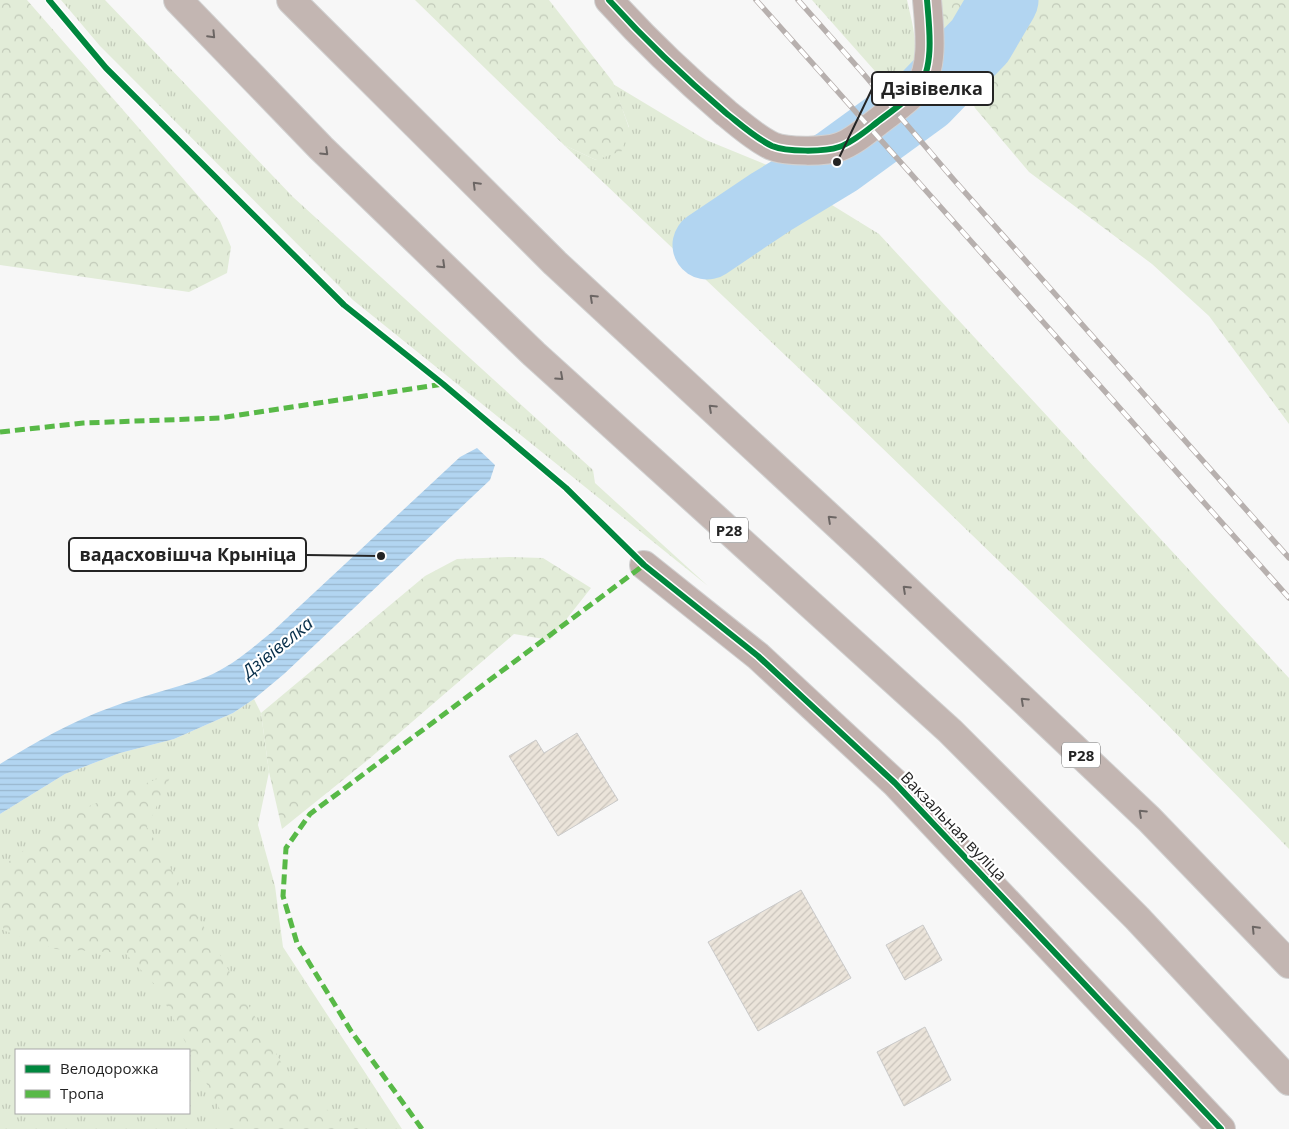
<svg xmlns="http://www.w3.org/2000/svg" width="1289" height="1129" viewBox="0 0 1289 1129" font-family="'Open Sans',sans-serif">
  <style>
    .grass { fill: url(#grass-tufts); fill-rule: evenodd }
    .forest { fill: url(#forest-crowns) }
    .water { fill: url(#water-rules) }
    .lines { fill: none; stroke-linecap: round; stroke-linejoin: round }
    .river { stroke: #b2d5f1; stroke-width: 69 }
    .building { fill: url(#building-hatch); stroke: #cacaca }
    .minor-casing { stroke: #d1d1d1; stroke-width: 30 }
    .highway-casing { stroke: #d1d1d1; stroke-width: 30 }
    .minor { stroke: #c0b0ac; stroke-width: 28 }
    .highway { stroke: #c3b6b2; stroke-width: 28 }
    .rail-casing { stroke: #b7b0ae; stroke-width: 5.5 }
    .rail { stroke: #fff; stroke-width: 4; stroke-dasharray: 11; stroke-linecap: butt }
    .quiet { stroke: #58b947; stroke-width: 5; stroke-dasharray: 10 5; stroke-linecap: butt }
    .cycleway-casing { stroke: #fff; stroke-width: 9 }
    .cycleway { stroke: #00873e; stroke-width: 6 }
    .oneway { stroke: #6c6664 }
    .labels { text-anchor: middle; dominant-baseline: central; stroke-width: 4.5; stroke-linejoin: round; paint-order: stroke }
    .shield { fill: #fff; stroke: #666; stroke-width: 1 }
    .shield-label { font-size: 15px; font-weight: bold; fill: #242424 }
    .street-label { font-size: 16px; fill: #242424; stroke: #fff }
    .water-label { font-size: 18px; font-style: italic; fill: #082f4a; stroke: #fff }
    .leader { fill: none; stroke: #242424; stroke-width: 2 }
    .callout-dot { fill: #242424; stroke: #fff; stroke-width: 2 }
    .callout { fill: #fff; stroke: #242424; stroke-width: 2 }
    .callout-label { font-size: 18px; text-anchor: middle; font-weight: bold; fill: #242424 }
  </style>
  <defs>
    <pattern id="grass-tufts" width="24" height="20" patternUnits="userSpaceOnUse" patternTransform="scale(1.25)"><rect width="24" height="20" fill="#e2ecd8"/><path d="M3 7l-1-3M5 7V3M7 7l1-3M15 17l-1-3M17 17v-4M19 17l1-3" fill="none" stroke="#c2cab9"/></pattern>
    <pattern id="forest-crowns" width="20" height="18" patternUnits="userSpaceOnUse" patternTransform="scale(1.25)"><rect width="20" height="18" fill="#e2ecd8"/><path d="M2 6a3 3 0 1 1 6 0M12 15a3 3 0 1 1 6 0" fill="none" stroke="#c2cab9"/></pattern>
    <pattern id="water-rules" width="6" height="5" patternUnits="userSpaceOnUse" patternTransform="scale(1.25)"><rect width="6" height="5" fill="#b2d5f1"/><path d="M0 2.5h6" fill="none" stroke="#99b7ce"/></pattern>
    <pattern id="building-hatch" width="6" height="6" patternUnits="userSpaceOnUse" patternTransform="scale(1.25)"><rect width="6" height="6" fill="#ebe4da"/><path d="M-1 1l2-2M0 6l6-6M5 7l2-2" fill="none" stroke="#c9c3bb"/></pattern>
  </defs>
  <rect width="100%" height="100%" fill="#f7f7f7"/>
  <path class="grass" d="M61,0H105L293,197L593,470L595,483L708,586L353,300L100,46Z
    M812,0H907C912,23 923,56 905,76C901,81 895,84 890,88Z
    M613,84L706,140L767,165L879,234L1289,678V849L1156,713L847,414L564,145L596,160L629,127Z
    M254,699L261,713L269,772L258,825L275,886L283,947L402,1129H0V814L65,774L120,753L174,739L233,713ZM16,1050H189V1113H16Z"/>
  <path class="forest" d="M0,0H27L220,221L231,247L227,273L189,292L0,265Z
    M415,0H549L613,82L629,128L622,151L596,160L564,145Z
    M937,0H1289V424L1209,316L1152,264L1029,172L975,108L940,28Z
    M509,557L543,558L591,588L550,640L514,634L369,759L282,829L269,772L261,713L425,576L457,559Z
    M172,773L147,827L298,1092L359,1129H230L157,987L125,953L55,949L5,931L0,922V877L7,863L74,812Z"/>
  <path class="water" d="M477,448L495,465L490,480L284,674L254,699L233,713L174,739L120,753L65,774L0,814V764C36,742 72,721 112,707C143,695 175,689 206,677C231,667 251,649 272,632L460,457Z"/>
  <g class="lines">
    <path class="river" d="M707,245L771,202L837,162L925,98L980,41L1004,0"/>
  </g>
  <path class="building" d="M577,733L618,800L558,836L509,756L536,740L544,753Z
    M801,890L851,978L758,1031L708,942Z
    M923,925L942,960L905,980L886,945Z
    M925,1027L951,1080L904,1106L877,1052Z"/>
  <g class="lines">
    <defs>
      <path id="minor" d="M609,0C645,40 685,78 726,113C740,124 755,138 772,146C786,152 825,152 839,147C854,142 868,129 880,120C893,110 907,101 918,88C935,68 929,25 927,0
        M644,565L758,656L895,783L1221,1129"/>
      <path id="highway" d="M178,0L321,148L534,354L950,731L1137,918L1289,1081
        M291,0L555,263L867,552L1149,819L1289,964"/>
    </defs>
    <use href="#minor" class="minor-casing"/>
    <use href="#highway" class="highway-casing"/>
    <use href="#minor" class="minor"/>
    <use href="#highway" class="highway"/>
    <defs>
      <path id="rail" d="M756,0L1289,598
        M798,0L861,71L954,180L1289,558"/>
    </defs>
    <use href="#rail" class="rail-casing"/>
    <use href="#rail" class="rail"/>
    <path class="quiet" d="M0,432L83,423L220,418L443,384
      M422,1129L351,1031L297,943L283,896L286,848L310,814L644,565"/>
    <defs>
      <path id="cycleway" d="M49,0L106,68L344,305L443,384L566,488L644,565L758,656L895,783L1221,1129
        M609,0C645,40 685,78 726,113C740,124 755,138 772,146C786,152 825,152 839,147C854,142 868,129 880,120C893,110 907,101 918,88C935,68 929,25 927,0"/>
    </defs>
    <use href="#cycleway" class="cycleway-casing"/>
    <use href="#cycleway" class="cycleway"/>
  </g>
  <defs><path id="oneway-chevron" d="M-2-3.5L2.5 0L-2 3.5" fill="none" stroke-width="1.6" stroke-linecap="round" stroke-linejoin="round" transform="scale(1.25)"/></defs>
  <g class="oneway">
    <use href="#oneway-chevron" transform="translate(212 35) rotate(46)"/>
    <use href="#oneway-chevron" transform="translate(325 152) rotate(44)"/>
    <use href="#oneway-chevron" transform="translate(476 185) rotate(-135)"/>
    <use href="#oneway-chevron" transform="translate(442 265) rotate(44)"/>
    <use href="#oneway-chevron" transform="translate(593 298) rotate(-137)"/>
    <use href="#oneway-chevron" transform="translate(560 377) rotate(42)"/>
    <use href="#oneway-chevron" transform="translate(712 408) rotate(-137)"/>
    <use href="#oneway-chevron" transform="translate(831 519) rotate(-137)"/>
    <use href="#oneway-chevron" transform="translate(906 589) rotate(-137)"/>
    <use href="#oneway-chevron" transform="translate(1024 701) rotate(-137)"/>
    <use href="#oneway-chevron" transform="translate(1142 813) rotate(-137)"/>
    <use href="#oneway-chevron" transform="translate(1255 929) rotate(-134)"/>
  </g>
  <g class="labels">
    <g class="shield">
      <rect x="710" y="517.5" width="38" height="25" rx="4"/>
      <rect x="1062" y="742.5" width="38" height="25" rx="4"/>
    </g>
    <g class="shield-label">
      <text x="729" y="530">Р28</text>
      <text x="1081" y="755">Р28</text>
    </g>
    <g class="street-label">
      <text transform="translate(954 826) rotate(46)">Вакзальная вуліца</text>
    </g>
    <g class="water-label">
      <text transform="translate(277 647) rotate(-39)">Дзівівелка</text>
    </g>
  </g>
  <path class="leader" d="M837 162L872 89M381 556L306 555"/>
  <g class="callout-dot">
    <circle cx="837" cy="162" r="5"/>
    <circle cx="381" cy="556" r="5"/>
  </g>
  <g class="callout">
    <rect x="872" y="72" width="121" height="33" rx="5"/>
    <rect x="69" y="538" width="237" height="33" rx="5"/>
  </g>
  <g class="callout-label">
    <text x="932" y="95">Дзівівелка</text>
    <text x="188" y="561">вадасховішча Крыніца</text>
  </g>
  <rect x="15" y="1049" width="175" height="65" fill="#ffffff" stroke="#a7a7a7"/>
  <rect x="25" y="1065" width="25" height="8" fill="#00873e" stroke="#a7a7a7"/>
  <text x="60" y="1074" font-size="15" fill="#242424">Велодорожка</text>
  <rect x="25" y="1090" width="25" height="8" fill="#58b947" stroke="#a7a7a7"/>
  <text x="60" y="1099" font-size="15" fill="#242424">Тропа</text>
</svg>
